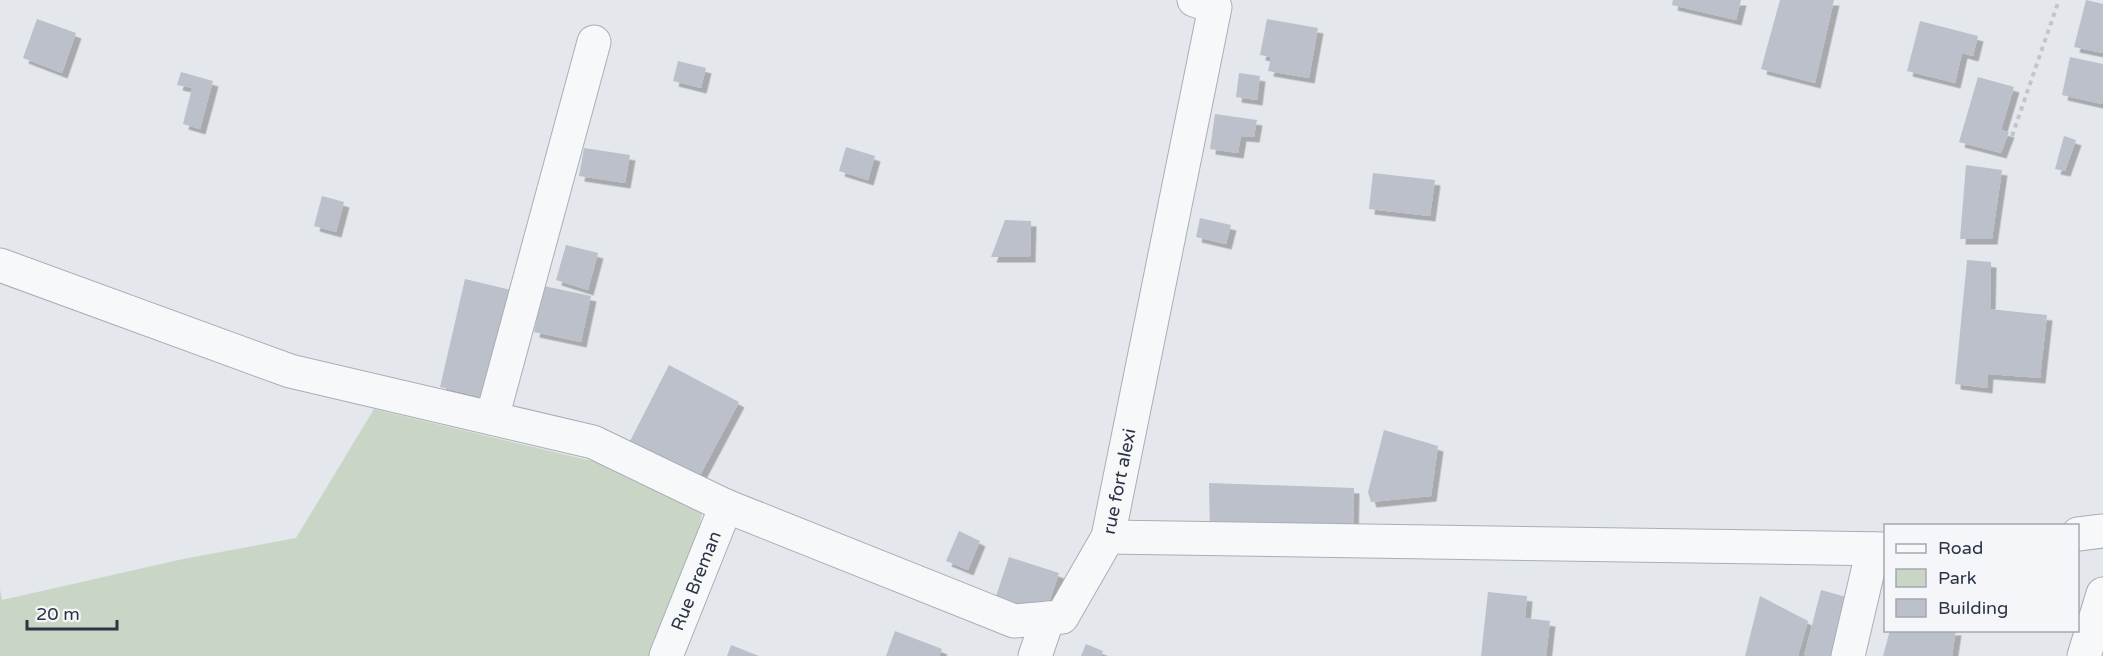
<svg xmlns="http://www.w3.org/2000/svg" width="2103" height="656" viewBox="0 0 2103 656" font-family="'Varela Round',sans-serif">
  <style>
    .green { fill: #c9d6c5 }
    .building { fill: #bbc0ca; filter: url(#shadow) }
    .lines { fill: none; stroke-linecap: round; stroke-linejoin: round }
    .minor-casing { stroke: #a9aeb7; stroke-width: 35 }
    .path { stroke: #c2c5cb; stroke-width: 4; stroke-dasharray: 4.5 4.5; stroke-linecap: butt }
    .minor { stroke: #f7f8fa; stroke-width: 33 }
    .labels { text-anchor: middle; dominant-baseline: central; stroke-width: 6; stroke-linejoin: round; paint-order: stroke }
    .street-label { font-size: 18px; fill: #2b3445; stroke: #f4f6f9 }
  </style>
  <defs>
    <filter id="shadow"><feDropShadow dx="5.5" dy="5.5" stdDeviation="0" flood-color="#0004"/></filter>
  </defs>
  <rect width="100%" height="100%" fill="#e4e7ec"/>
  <path class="green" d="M374,409L596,462L702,513L690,573L656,656H0V589L2,600L183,559L296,538Z"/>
  <path class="building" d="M1673,0H1741L1736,20L1672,5Z
    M1780,0H1834L1815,83L1761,69Z
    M2086,0L2103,4V53L2074,47Z
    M37,19L76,33L62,73L23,58Z
    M1267,19L1318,28L1309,78L1268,71L1271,57L1260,55Z
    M1920,21L1978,36L1973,56L1962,53L1955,83L1907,71Z
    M2070,57L2103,64L2102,104L2062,95Z
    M678,61L706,68L701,88L673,81Z
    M181,72L213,81L200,129L183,124L192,88L177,85Z
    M1239,73L1260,76L1257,100L1236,97Z
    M1978,77L2014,87L2001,130L2009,132L2001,153L1959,142Z
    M1215,114L1257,120L1254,137L1241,136L1238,153L1210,149Z
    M2064,136L2076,140L2065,171L2055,169Z
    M846,147L875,156L868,180L839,171Z
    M584,148L630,155L625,183L579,176Z
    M1966,165L2002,170L1992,239H1960Z
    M1373,173L1435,180L1430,216L1369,209Z
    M322,196L344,202L336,232L314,226Z
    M1200,218L1231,225L1226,244L1196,237Z
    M1005,220L1031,221L1030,257H991Z
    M566,245L598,253L588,290L556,280Z
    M1967,260L1991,262L1990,309L2047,315L2040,378L1988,374L1987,388L1955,384Z
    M465,279L519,292L494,400L440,387Z
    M544,286L591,296L581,342L534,332Z
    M669,365L739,402L697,481L628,445Z
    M1384,430L1438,446L1431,496L1371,502L1368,492Z
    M1209,483L1354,488L1353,537L1210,533Z
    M959,531L980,541L968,570L946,561Z
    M1009,557L1059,573L1046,612L996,596Z
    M1821,590L1857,600L1845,656H1804Z
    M1488,592L1527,596L1525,618L1550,621L1546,656H1481Z
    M1760,596L1808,621L1798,656H1745Z
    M1890,630H1956L1952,656H1883Z
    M895,631L942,649L939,656H886Z
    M1086,644L1103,651L1101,656H1081Z
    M731,645L759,656H727Z"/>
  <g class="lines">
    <defs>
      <g id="minor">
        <path id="s1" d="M0,265L290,371L593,442L726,506L1014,621L1062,617L1108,537L1215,7L1194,0"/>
        <path d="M492,418L594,42"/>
        <path d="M2078,534L2103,531"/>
        <path d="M1108,537L1886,549"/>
        <path id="s2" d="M666,656L726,506"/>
        <path d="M1035,656L1048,618"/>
        <path d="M1848,656L1873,549"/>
        <path d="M2084,656L2103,594"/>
      </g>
    </defs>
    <use href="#minor" class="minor-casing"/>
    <path class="path" d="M2012,136L2059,0"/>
    <use href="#minor" class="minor"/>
  </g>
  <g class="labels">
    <g class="street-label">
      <text stroke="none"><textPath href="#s1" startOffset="1275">rue fort alexi</textPath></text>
      <text stroke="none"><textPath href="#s2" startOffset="81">Rue Breman</textPath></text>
    </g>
  </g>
  <rect x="1884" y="524" width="195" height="108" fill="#f4f6f9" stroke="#a4a8b1" stroke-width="1.5"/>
  <rect x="1896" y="544" width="30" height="9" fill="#f7f8fa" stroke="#a4a8b1" stroke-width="1.5"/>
  <text x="1938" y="554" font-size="18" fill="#2b3445">Road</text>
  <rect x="1896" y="569" width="30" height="18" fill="#c9d6c5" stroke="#a4a8b1" stroke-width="1.5"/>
  <text x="1938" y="584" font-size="18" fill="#2b3445">Park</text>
  <rect x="1896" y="599" width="30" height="18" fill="#bbc0ca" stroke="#a4a8b1" stroke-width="1.5"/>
  <text x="1938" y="614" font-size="18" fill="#2b3445">Building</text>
  <path d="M27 620v9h90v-9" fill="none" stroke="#2b3445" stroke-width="3"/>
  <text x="36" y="620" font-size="18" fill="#2b3445" stroke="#f4f6f9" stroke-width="4.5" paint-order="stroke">20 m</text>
</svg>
